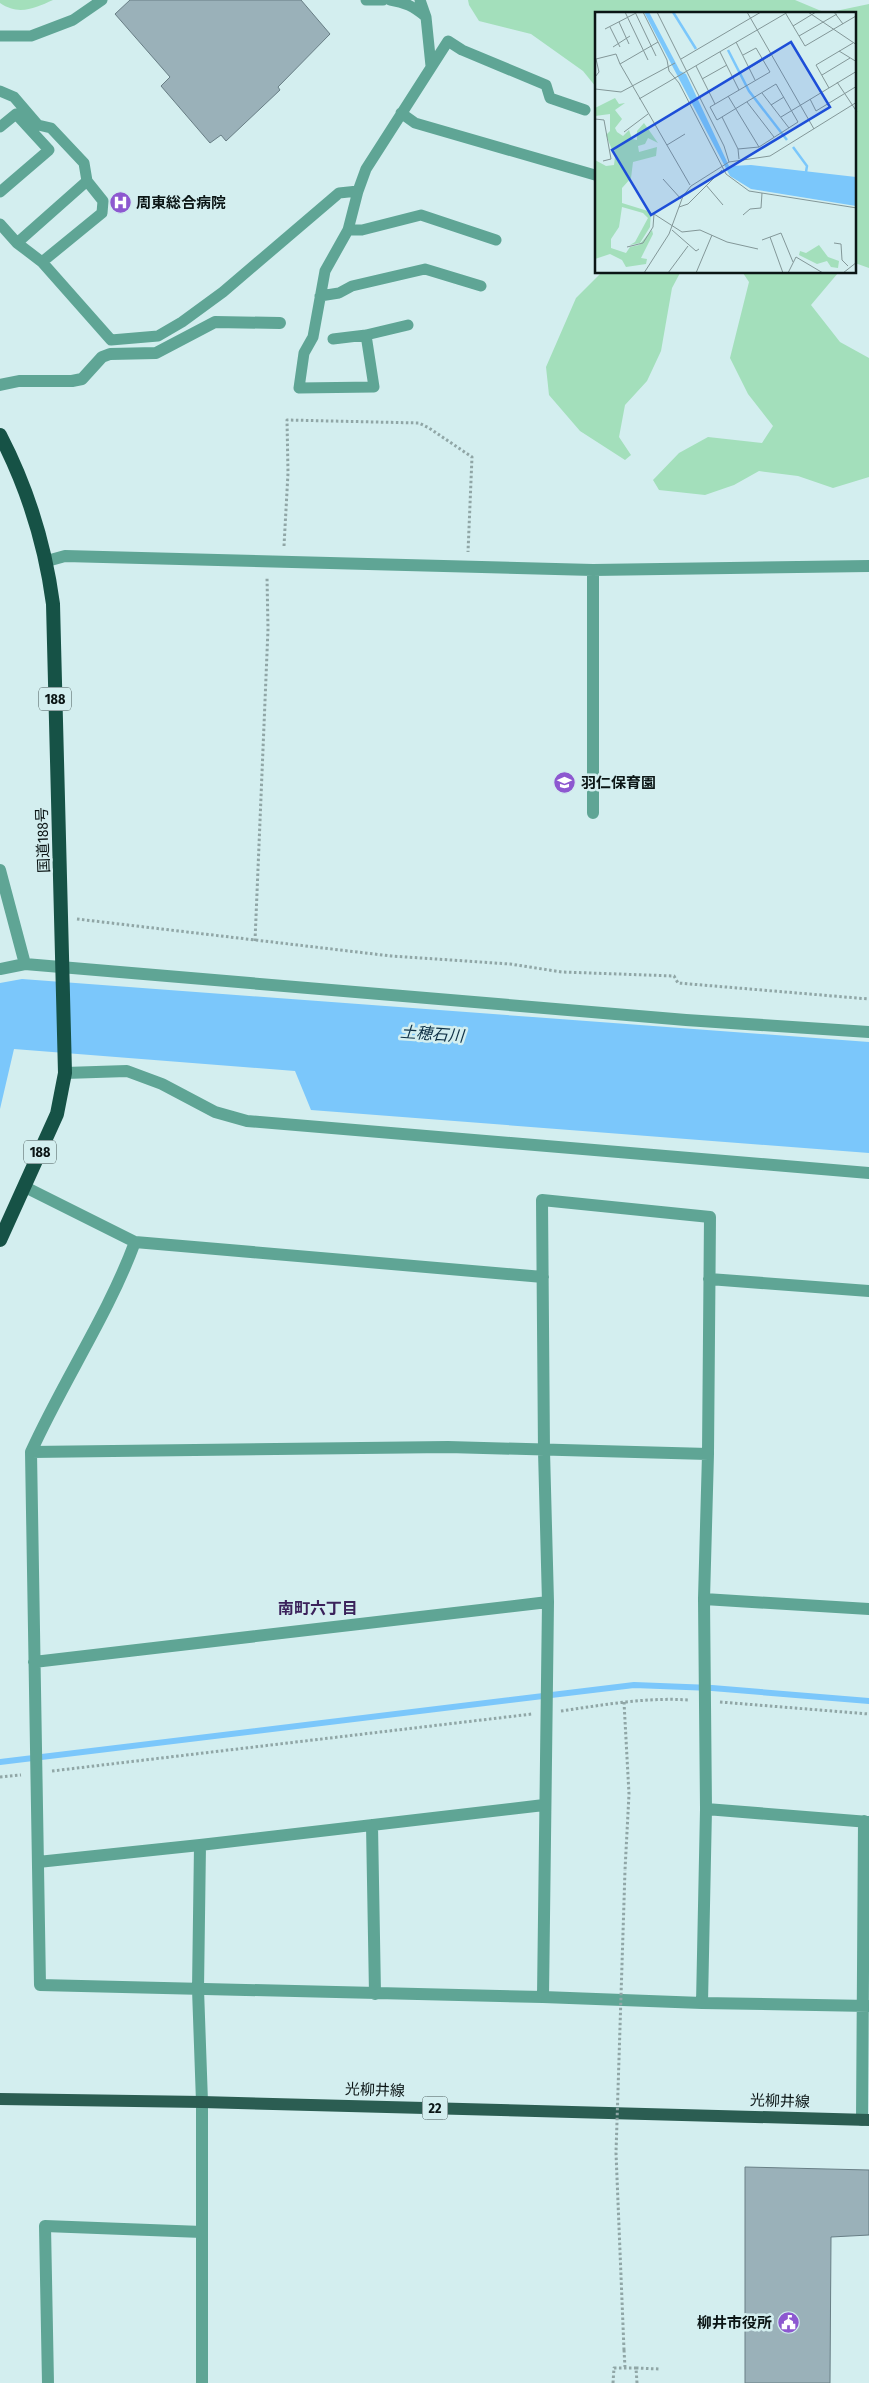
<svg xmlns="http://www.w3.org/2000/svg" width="869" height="2383" viewBox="0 0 869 2383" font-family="'Fira Sans Condensed','Noto Sans JP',sans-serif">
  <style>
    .green { fill: #a3dfbb }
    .water { fill: #7bc7fb }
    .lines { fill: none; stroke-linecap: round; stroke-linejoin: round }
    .stream { stroke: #7bc7fb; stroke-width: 6 }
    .building { fill: #9ab1b9; stroke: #687e85 }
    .path { stroke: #90a6a6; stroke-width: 3; stroke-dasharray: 2.5 2.5; stroke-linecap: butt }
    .service { stroke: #5fa595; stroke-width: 11 }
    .minor { stroke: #5fa595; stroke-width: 12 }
    .tertiary { stroke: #5fa595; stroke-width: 12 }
    .primary { stroke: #2b5d52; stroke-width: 12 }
    .trunk { stroke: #165246; stroke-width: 14 }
    .path-bridge { stroke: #90a6a6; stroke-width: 3; stroke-dasharray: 2.5 2.5; stroke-linecap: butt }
    .labels { text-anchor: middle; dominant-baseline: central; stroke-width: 5; stroke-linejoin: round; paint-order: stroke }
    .shield { fill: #d3eeef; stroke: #475656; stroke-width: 1 }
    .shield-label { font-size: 14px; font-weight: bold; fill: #0b1515 }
    .poi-label { font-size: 15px; font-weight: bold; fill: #0b1515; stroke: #d3eeef; text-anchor: start }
    .street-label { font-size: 15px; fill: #0b1515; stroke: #d3eeef }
    .water-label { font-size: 16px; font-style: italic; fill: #0f3146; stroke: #d3eeef }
    .neighbourhood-label { font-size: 16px; font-weight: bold; fill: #3b225b; stroke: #d3eeef }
    .inset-river { fill: none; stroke: #7bc7fb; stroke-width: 2.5 }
    .inset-road { fill: none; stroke: #839798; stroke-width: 1 }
    .view { fill: #1d4ed8; fill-opacity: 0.15; stroke: #1d4ed8; stroke-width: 2.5 }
    .inset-edge { fill: none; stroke: #0b1515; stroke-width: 2.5 }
  </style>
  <rect width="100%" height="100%" fill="#d3eeef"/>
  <path class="green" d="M0,0H53C35,8 19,16 0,3Z
    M468,0H795L826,13L869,4V268L855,263V14H596V87L583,71L531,34L479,21L469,5Z
    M602,272L680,273L672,288L661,351L647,381L625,405L619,437L631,455L625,460L580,431L549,395L546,367L576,298Z
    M743,273H838L811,305L840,342L869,358V477L833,488L798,476L759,471L734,485L705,495L659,490L653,480L679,453L708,437L762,443L773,426L748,394L730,358L749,282Z"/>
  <path class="water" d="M22,979L869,1042V1153L311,1110L295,1071L14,1049L0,1109V983Z"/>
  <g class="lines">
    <path class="stream" d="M0,1762L634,1685L712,1688L869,1701"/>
  </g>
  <path class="building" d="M130,0H301L330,34L278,87L280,90L226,141L221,135L210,143L161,86L170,77L115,14Z
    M745,2167L869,2170V2235L831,2237L830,2383H745Z"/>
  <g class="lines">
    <path class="path" d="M284,546L288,473L287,420L419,423L429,428L472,457L468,552
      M77,919L391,956L510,964L562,972L674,976L678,983L869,999
      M255,941L268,629L267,577
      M624,1702L629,1794L625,1870
      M720,1702L869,1714
      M561,1711C603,1705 646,1697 689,1700
      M52,1771L532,1714
      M0,1777L21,1775
      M624,2350L625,2367
      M613,2383L614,2368H636
      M637,2383L636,2368L659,2369"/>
    <path class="service" d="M366,0H383
      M390,0C405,2 414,7 425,16
      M420,0L426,17L431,66
      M0,36H31L73,20L102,0
      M0,91L14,97L38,125L51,128L84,163L87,181L17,243L0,224
      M401,113L415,123L595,175
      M0,127L16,114L49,150L0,192
      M358,191L348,230L325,271L313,337L304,353L299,388L374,387L366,335
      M348,230H362L421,215L496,240
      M17,243L42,262L111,340L158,336L182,322L223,292L339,193L358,191L366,169L448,41L462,50L546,85L550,98L585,110
      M42,262L102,213L103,201L87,181
      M320,296L339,293L352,286L425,269L481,286
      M333,339L366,335L408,325"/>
    <path class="minor" d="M0,385L19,381H72L82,379L102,357L110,354L156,353L215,322L280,323
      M47,561L65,556L593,570L869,566
      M593,813V570
      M0,870L25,964
      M0,969L25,964L686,1020L869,1032
      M65,1073L127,1071L162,1084L215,1112L247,1121L869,1173
      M25,1187L135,1242L543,1277
      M135,1242C108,1315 63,1381 31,1452L40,1985L543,1997L548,1602L544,1451L542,1200L710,1217L708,1454L704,1599L706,1809L702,2003L869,2006
      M709,1279L869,1291
      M31,1452L448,1447L708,1454
      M704,1599L869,1609
      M34,1662L548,1602
      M706,1809L869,1822
      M372,1825L375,1994
      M200,1845L198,1989L202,2102
      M38,1862L200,1845L544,1805
      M543,1997L702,2003
      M862,2120L864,1821
      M48,2383L45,2226L202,2232"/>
    <path class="tertiary" d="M202,2383V2102"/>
    <path class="primary" d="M0,2099L202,2102L869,2120"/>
    <path class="trunk" d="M0,435C28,489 45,544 53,604L65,1073L57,1114L0,1240"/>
    <path class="path-bridge" d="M624,2350L616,2153L625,1870"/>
  </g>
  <defs>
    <symbol id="hospital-disc" viewBox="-11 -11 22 22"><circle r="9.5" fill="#8d58d0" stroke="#d3eeef"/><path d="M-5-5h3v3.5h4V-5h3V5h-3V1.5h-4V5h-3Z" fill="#fff"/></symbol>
    <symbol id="school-disc" viewBox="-11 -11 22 22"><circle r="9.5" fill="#8d58d0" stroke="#d3eeef"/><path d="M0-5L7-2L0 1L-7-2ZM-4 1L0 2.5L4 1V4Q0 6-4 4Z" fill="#fff"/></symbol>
    <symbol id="civic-disc" viewBox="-11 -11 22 22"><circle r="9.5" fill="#8d58d0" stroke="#d3eeef"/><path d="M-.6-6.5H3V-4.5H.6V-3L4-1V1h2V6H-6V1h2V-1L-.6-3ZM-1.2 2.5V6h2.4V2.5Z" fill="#fff"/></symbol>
  </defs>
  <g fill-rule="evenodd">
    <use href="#hospital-disc" x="108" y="190" width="25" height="25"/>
    <use href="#school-disc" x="552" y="770" width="25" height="25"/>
    <use href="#civic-disc" x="776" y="2310" width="25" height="25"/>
  </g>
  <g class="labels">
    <g class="shield">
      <rect x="39" y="687.5" width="32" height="23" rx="4"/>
      <rect x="24" y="1140.5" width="32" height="23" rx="4"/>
      <rect x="422.5" y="2096.5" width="25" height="23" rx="4"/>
    </g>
    <g class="shield-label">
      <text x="55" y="699">188</text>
      <text x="40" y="1152">188</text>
      <text x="435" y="2108">22</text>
    </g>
    <g class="poi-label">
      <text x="136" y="203">周東総合病院</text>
      <text x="581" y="783">羽仁保育園</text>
      <text x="772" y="2323" text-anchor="end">柳井市役所</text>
    </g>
    <g class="street-label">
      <text transform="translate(43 840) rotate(-92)">国道188号</text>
      <text transform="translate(375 2090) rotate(2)">光柳井線</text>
      <text transform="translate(780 2101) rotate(2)">光柳井線</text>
    </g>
    <g class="water-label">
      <text transform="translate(432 1034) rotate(4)">土穂石川</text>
    </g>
    <g class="neighbourhood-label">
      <text x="318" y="1608">南町六丁目</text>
    </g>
  </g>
  <g transform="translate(595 12)">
    <rect width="261" height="261" fill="#d3eeef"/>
    <path d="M20,86L24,92L30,91L20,98L27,107L20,116L22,120L28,124L34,118L37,127L42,128V119L49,111L63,131L53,126L50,132L43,134L44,140L62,135L61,144L38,150L36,166L27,176V191L56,200L55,215L45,231L35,233L40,230L53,206L48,201L27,195L24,215L16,227V236L31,241L35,235L44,233L57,218L58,222L46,246L52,247L51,252L31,255L27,248L15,242L0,247V148L11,154L19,153L20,145L11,123L15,119V102L0,104V96ZM224,233L233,245L244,249L243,256L236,255L232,249L222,252L204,243L205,239L211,241Z" fill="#a3dfbb"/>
    <path d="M49,0H54L85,59L91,62L134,154L156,153L261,165V194L156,177L135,164Z" fill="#7bc7fb"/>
    <path class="inset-river" d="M78,0L101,37M133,38L154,79L192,128M198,135L212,154L211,160"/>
    <path class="inset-road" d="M30,0L53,48M40,0L61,44M48,0L72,48L74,59L84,71L131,162L154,179L262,196M62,0L129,134L134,150M152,0L219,117M213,0L262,33M239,0L248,12M191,2L210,34L261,4V0M24,10L34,32M198,14L221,0M15,15L25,35M10,17L41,1M204,24L242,2M63,30L25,52L95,173M141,30L160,68M18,35L35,24M244,39L262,50M125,40L144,78M86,47L166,0M101,54L120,92M154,56L176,43M227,63L255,46M0,65L4,60L1,47L21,42L25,52M107,67L132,53M242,70L262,100M234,76L221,53L258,31M0,77L26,80L80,51M114,79L138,65M167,81L194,116M133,84L164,135M44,87L193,0M215,87L221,99L262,74M152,90L179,125M176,93L189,85M127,105L143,137L144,147M186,105L262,59M0,107L9,108L16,147L8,149M29,120L53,102M72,133L90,122M143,137L164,135L203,110L181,72L122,108L115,95L175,60L161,36L148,43M68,167L86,187M111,173L128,193M84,195L93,192L127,158M148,203L155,197L166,196L167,181M77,218L101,239L104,237M175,225L188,261M167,228L186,221L198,250M239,231L246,232L247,248L253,254M32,235L48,231L58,215L59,202L87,220L105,218L132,230L163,237M49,261L74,222L88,184L96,174L134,150L175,144L262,90M73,261L93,234M101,261L117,223M193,261L201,245L228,261M248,261L262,250"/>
    <path class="view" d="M196,30L235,95L56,203L17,138Z"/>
    <rect width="261" height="261" class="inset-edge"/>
  </g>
</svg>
